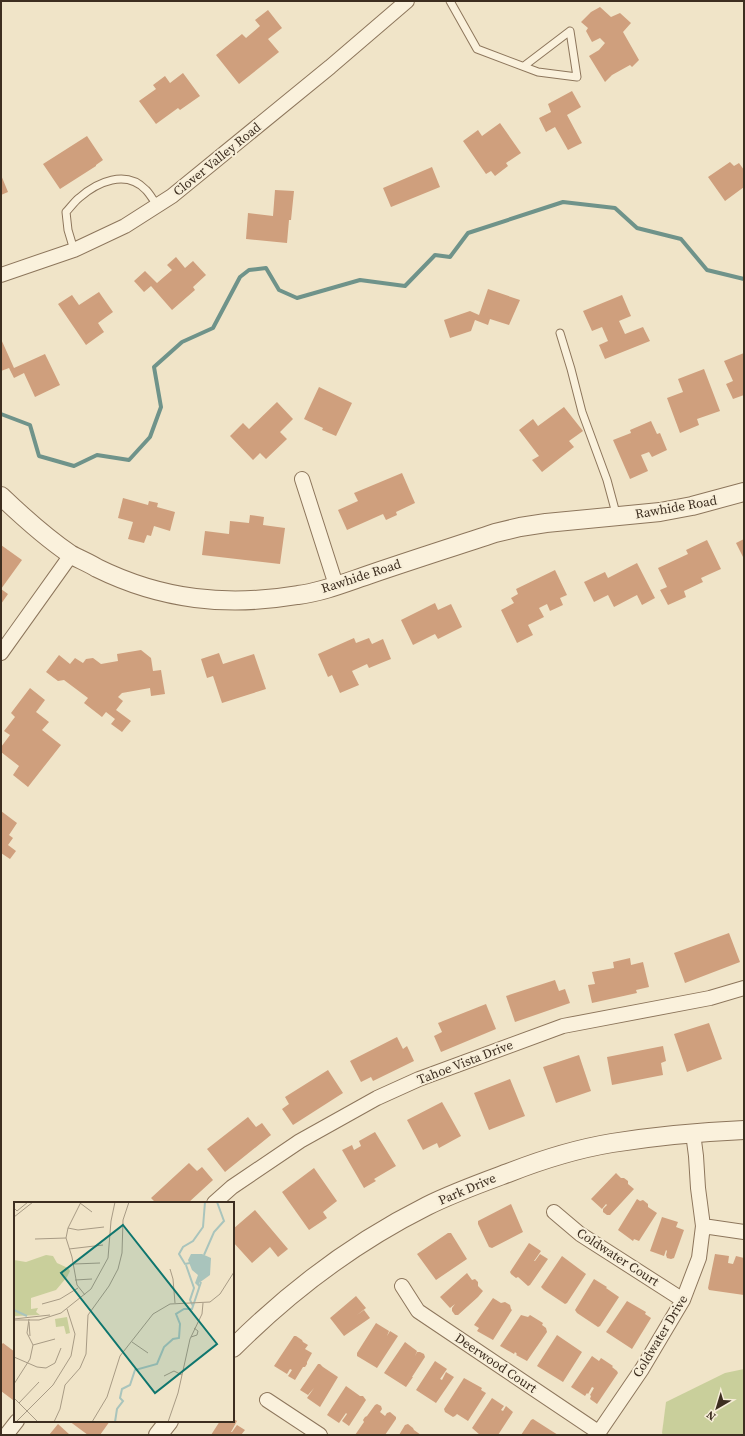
<svg xmlns="http://www.w3.org/2000/svg" width="745" height="1436" viewBox="0 0 745 1436" font-family="'Source Serif 4',serif">
  <style>
    .green { fill: #c9cf9b }
    .lines { fill: none; stroke-linecap: round; stroke-linejoin: round }
    .stream { stroke: #6f938a; stroke-width: 4 }
    .building { fill: #cf9f7d }
    .service-casing { stroke: #8d765c; stroke-width: 9 }
    .minor-casing { stroke: #8d765c; stroke-width: 16 }
    .tertiary-casing { stroke: #8d765c; stroke-width: 20 }
    .service { stroke: #faf1dc; stroke-width: 7 }
    .minor { stroke: #faf1dc; stroke-width: 14 }
    .tertiary { stroke: #faf1dc; stroke-width: 18 }
    .labels { text-anchor: middle; dominant-baseline: central; stroke-width: 4; stroke-linejoin: round; paint-order: stroke }
    .street-label { font-size: 13px; fill: #3d2e20; stroke: #f7eed8 }
    .inset-river { fill: none; stroke: #a9c4bc; stroke-width: 2 }
    .inset-road { fill: none; stroke: #a89b85; stroke-width: 1 }
    .view { fill: #0f766e; fill-opacity: 0.15; stroke: #0f766e; stroke-width: 2 }
    .inset-edge { fill: none; stroke: #3d2e20; stroke-width: 2 }
  </style>
  <rect width="100%" height="100%" fill="#f0e4c8"/>
  <path class="green" d="M744,1369V1435H663L662,1433L666,1402L725,1373Z"/>
  <g class="lines">
    <path class="stream" d="M1,414L30,425L39,456L74,466L97,455L129,460L150,437L161,407L154,367L182,342L213,328L240,277L249,270L266,268L279,290L297,298L360,280L405,286L435,255L450,257L468,233L563,202L615,208L637,228L681,239L707,270L744,279"/>
  </g>
  <path class="building" d="M600,7L611,17L620,13L631,23L623,32L639,60L632,67L630,65L612,75L605,82L589,56L599,50L605,43L600,38L592,42L586,31L588,28L581,22L591,12Z
    M268,10L282,28L268,39L279,52L239,84L216,55L242,34L246,38L260,26L255,20Z
    M183,73L200,96L180,110L178,108L156,124L139,101L156,89L153,85L165,76L170,83Z
    M572,91L581,107L567,115L582,143L568,150L555,127L546,132L539,118L551,112L548,104Z
    M500,123L521,153L506,163L508,166L495,176L491,171L486,174L463,141L478,130L482,136Z
    M87,136L103,160L96,165V166L60,189L43,164Z
    M730,162L734,166L739,163L744,170V187L725,201L708,177Z
    M432,167L440,187L391,207L383,188Z
    M1,175L8,192L1,195Z
    M275,190L294,191L291,220H289L287,243L246,239L248,213L273,216Z
    M176,257L185,268L193,261L206,275L193,287L195,290L172,310L151,286L144,292L134,281L145,271L157,283L172,270L167,265Z
    M488,289L520,300L509,325L490,319L488,325L475,320L471,331L450,338L444,320L470,311L479,315Z
    M99,292L113,312L98,323L104,332L86,345L58,304L72,295L79,305Z
    M622,295L631,316L619,321L625,334L643,327L650,341L605,359L599,345L608,341L602,327L592,331L583,311Z
    M1,339L14,368L45,354L60,385L35,397L24,373L14,378L9,368L1,371Z
    M744,353V395L733,399L726,384L733,381L724,361Z
    M704,369L720,411L697,419L699,425L680,433L667,398L683,392L678,379Z
    M319,387L352,403L336,436L322,430L323,428L304,419Z
    M277,402L293,419L280,432L287,439L266,459L260,453L253,460L230,436L243,423L249,429Z
    M564,407L583,431L569,441L574,447L542,472L532,460L539,456L519,430L533,419L538,426Z
    M651,421L657,434L660,433L667,450L652,457L649,452L641,455L648,471L630,479L613,440L631,433L630,430Z
    M402,473L415,503L396,512L397,515L386,520L383,514L347,530L338,510L358,501L354,493Z
    M123,498L148,505L149,501L158,503L157,507L175,512L170,531L154,526L151,536L147,535L144,543L128,539L133,522L118,518Z
    M250,515L264,517L263,525L285,528L280,564L202,555L205,531L229,534L230,521L249,523Z
    M744,539V559L736,543Z
    M707,540L721,569L701,578L703,582L684,591L686,597L668,605L660,590L667,587L658,568L688,554L686,550Z
    M1,545L22,560L1,589L8,594L1,604Z
    M637,563L655,598L642,605L637,595L614,607L608,595L594,602L584,582L605,572L608,578Z
    M555,570L567,595L560,598L563,605L550,611L547,604L539,608L544,617L528,625L533,635L517,643L501,610L514,603L511,598L518,594L516,589Z
    M435,603L438,610L451,604L462,627L438,639L435,634L413,645L401,620Z
    M354,638L356,643L369,638L372,644L383,639L391,659L369,668L367,664L352,671L359,685L340,693L332,675L328,677L318,654Z
    M141,650L151,658L153,671L161,670L165,694L151,696L150,688L122,693L118,697L123,701L116,710L131,721L122,732L111,724L115,719L106,712L102,717L84,703L88,698L64,680L58,681L46,672L59,655L70,664L75,658L83,663L86,659L93,658L101,664L118,661L117,654Z
    M219,653L223,664L254,654L266,689L222,703L213,676L207,678L201,659Z
    M30,688L45,700L36,712L49,722L42,730L61,745L28,787L13,775L19,766L1,752V747L10,735L4,731L15,717L11,713Z
    M1,811L17,823L9,835L13,838L8,845L16,851L10,859L1,853Z
    M729,933L740,962L685,983L674,953Z
    M630,958L631,965L643,962L649,987L636,990L637,993L592,1003L588,985L595,984L592,972L614,968L613,962Z
    M555,980L559,991L565,989L570,1003L515,1022L506,996Z
    M486,1004L496,1029L441,1052L434,1036L442,1032L438,1023Z
    M709,1023L722,1059L687,1072L674,1034Z
    M397,1037L403,1049L407,1046L414,1061L373,1081L371,1077L361,1082L350,1061Z
    M663,1046L666,1061L661,1063L663,1075L612,1085L607,1057Z
    M579,1055L591,1091L556,1103L543,1067Z
    M328,1070L343,1093L293,1125L282,1109L289,1104L285,1097Z
    M510,1079L525,1116L489,1130L474,1093Z
    M442,1102L461,1136L439,1148L437,1143L423,1150L407,1120Z
    M248,1117L256,1127L262,1123L271,1135L225,1172L207,1149Z
    M375,1132L396,1166L374,1179L376,1181L364,1188L342,1150L352,1145L354,1150L361,1146L359,1141Z
    M189,1163L197,1171L202,1167L213,1180L188,1203H156L151,1198Z
    M314,1168L337,1201L323,1212L327,1218L309,1230L282,1192Z
    M616,1173L621,1178H624L628,1181V1184L634,1189L610,1215H607L603,1212V1209L607,1205L606,1204L602,1209L591,1199Z
    M637,1199L640,1201L643,1200L648,1204V1207L657,1213L639,1241L634,1239L633,1241L618,1230Z
    M511,1204L523,1232L492,1248L489,1247L478,1224V1221Z
    M255,1210L288,1249L278,1257L270,1247L252,1263L233,1242V1229Z
    M662,1217L678,1222L676,1227L684,1230L674,1258L671,1259L667,1258L666,1255L667,1251L666,1250L664,1256L650,1251Z
    M448,1233H451L467,1259L436,1280L417,1254Z
    M529,1243L541,1251L534,1261H535L540,1254L548,1259L530,1285L528,1286L518,1277L516,1278L511,1274L510,1272Z
    M715,1254L729,1256L728,1263L733,1264L736,1256L744,1258V1295L709,1290L708,1288Z
    M562,1256L586,1274L567,1303L565,1304L544,1290L541,1287Z
    M467,1273L472,1280L475,1279L478,1282V1286L483,1291L478,1297L458,1315H455L452,1311V1308L455,1304L450,1308L440,1297Z
    M594,1279L607,1287L606,1288L619,1297L600,1326L598,1327L577,1313L575,1310Z
    M356,1296L366,1308L357,1315L364,1310L370,1318L344,1336L330,1318Z
    M493,1298L501,1303L505,1302L510,1305L511,1309L512,1310L493,1340L477,1331L479,1328L474,1325Z
    M627,1301L646,1312L645,1314L651,1318L632,1349L606,1332Z
    M521,1315L528,1317L530,1315L543,1323L542,1325L546,1328L547,1332L527,1361L516,1355L517,1354L515,1352L514,1354L500,1346Z
    M376,1323L389,1331L387,1336L390,1331L398,1336L377,1368L357,1356V1353Z
    M557,1335L582,1352L563,1382L537,1366Z
    M294,1336H296L302,1340L303,1342L308,1345L305,1349L312,1353L307,1362V1364L305,1367H303L295,1380L288,1376L292,1370L290,1369L287,1374L274,1366Z
    M405,1342L417,1351L415,1356L417,1352H420L424,1354L425,1357L412,1377H413L406,1387L384,1373Z
    M3,1343L15,1352V1397L13,1400L1,1391V1345Z
    M592,1356L599,1361L601,1358L613,1366L612,1367L617,1371L618,1373L597,1404L590,1399L591,1396L590,1395L594,1388L592,1387L588,1394L587,1393L585,1396L571,1387Z
    M435,1361L447,1369L440,1379L442,1380L446,1372L454,1377L436,1403L416,1390Z
    M318,1364H320L323,1367L338,1377L320,1407L307,1398L314,1388L308,1395L300,1390Z
    M464,1378L482,1388L481,1390L486,1393L468,1421L457,1414L455,1416L453,1417L445,1412L444,1409Z
    M346,1386L360,1396H363L366,1400L349,1426L342,1421L347,1414L346,1413L339,1423L327,1415Z
    M492,1398L504,1406L501,1410L503,1411L506,1406L513,1412L498,1435H480L472,1428Z
    M377,1404L381,1406L382,1409L380,1412L385,1416L387,1413L390,1412L396,1417V1419L385,1435H355L364,1422L363,1420L365,1417L367,1416L375,1405Z
    M233,1419L237,1421L231,1432H232L237,1425L245,1430L241,1435H211L220,1421H233Z
    M533,1419L558,1435H521L531,1420Z
    M69,1421H110L100,1435H88Z
    M58,1424L70,1435H49Z
    M408,1424L413,1428L414,1430L421,1435H399L405,1425Z"/>
  <g class="lines">
    <defs>
      <path id="service" d="M450,1L477,49L538,72L577,77L570,31L524,66
        M74,250L68,230L66,212C70,208 74,202 79,198C97,182 126,169 146,190C150,194 153,200 157,205
        M560,333L571,369L582,412L607,480L617,517"/>
      <path id="minor" d="M1,275L74,250L125,226L172,196L330,67L407,1
        M302,479L336,585
        M1,653L71,555
        M214,1203L232,1187L300,1141L377,1098L419,1079L563,1026L710,998L744,988
        M554,1212L580,1234L683,1300
        M703,1226L744,1232
        M402,1286L418,1311L598,1432
        M267,1400L320,1435
        M6,1435L17,1421
        M597,1435L642,1369L683,1300L699,1258L703,1226L698,1188L696,1156L693,1133"/>
      <path id="tertiary" d="M1,496C23,517 45,537 70,554C79,559 89,563 97,568C162,600 227,607 298,595C323,592 347,582 371,574C412,560 453,547 495,533L520,527L546,523L660,512L692,506L744,492
        M233,1348C289,1292 355,1242 427,1206C453,1193 481,1183 508,1173C541,1160 576,1149 612,1143C656,1136 700,1132 744,1130
        M158,1435L169,1421"/>
    </defs>
    <use href="#service" class="service-casing"/>
    <use href="#minor" class="minor-casing"/>
    <use href="#tertiary" class="tertiary-casing"/>
    <use href="#service" class="service"/>
    <use href="#minor" class="minor"/>
    <use href="#tertiary" class="tertiary"/>
  </g>
  <g class="labels">
    <g class="street-label">
      <text transform="translate(217 159) rotate(-39)">Clover Valley Road</text>
      <text transform="translate(676 507) rotate(-10)">Rawhide Road</text>
      <text transform="translate(361 576) rotate(-18)">Rawhide Road</text>
      <text transform="translate(465 1062) rotate(-21)">Tahoe Vista Drive</text>
      <text transform="translate(467 1189) rotate(-23)">Park Drive</text>
      <text transform="translate(618 1257) rotate(33)">Coldwater Court</text>
      <text transform="translate(660 1336) rotate(-59)">Coldwater Drive</text>
      <text transform="translate(496 1363) rotate(34)">Deerwood Court</text>
    </g>
  </g>
  <g transform="translate(14 1202)">
    <rect width="220" height="220" fill="#f0e4c8"/>
    <path d="M32,53L39,54L43,61L54,66L56,69L53,75L42,88L17,96V107L24,106L22,110L26,113L0,114V58L12,60ZM53,115L56,131L52,132L50,124L42,125L41,117Z" fill="#c9cf9b"/>
    <path d="M177,52H188L197,56L196,73L185,81V85L181,81L184,73L178,68L174,58Z" fill="#a9c4bc"/>
    <path class="inset-river" d="M190,53L200,30L210,19L203,0M176,61L171,62L165,52L169,45L179,39L189,25L191,0M172,63L180,86L176,98L179,104M0,108L13,114M101,220L103,207L109,199L106,196L108,187L116,183L121,168L143,162L150,145L159,137L165,136L166,122L162,112L170,107H178L187,80"/>
    <path class="inset-road" d="M67,0L54,26L52,36L58,55L63,83L71,93M66,1L78,10M1,7L3,9L14,0M0,15L19,0M54,26L64,28L90,25M21,37L52,36M55,47L89,43M60,62L86,61M156,67L159,77L161,101M61,78L78,77M28,102L46,97L64,86M0,117L36,113M0,118H25L47,111L77,87L94,56L97,19L101,0M15,120L16,134M177,135L183,133L184,129L180,126M118,140L134,151M19,143L41,137M0,155L23,165L32,166L41,161L47,146M150,174L160,169L168,173M0,182L16,157L19,143L13,131L15,117M0,196L24,220M5,201L25,180M2,220L39,183L57,154L61,132L53,107M40,220L46,207L51,183L66,166L72,152L74,113L95,84L104,67L108,51L109,18L115,0M78,220L93,195L106,154L139,112L156,102L196,100L206,92L220,70M154,220L164,191L176,137L188,112L189,101"/>
    <path class="view" d="M109,23L203,142L141,191L47,71Z"/>
    <rect width="220" height="220" class="inset-edge"/>
  </g>
  <rect width="745" height="1436" fill="none" stroke="#3d2e20" stroke-width="4"/>
  <g transform="translate(717 1408) rotate(218)" stroke="#f7eed8" stroke-width="3" paint-order="stroke">
  <path d="M0-3L7 15L0 10L-7 15Z" fill="#3d2e20"/>
  <text y="-6" font-size="11" font-weight="bold" text-anchor="middle" fill="#3d2e20">N</text>
  </g>
</svg>
